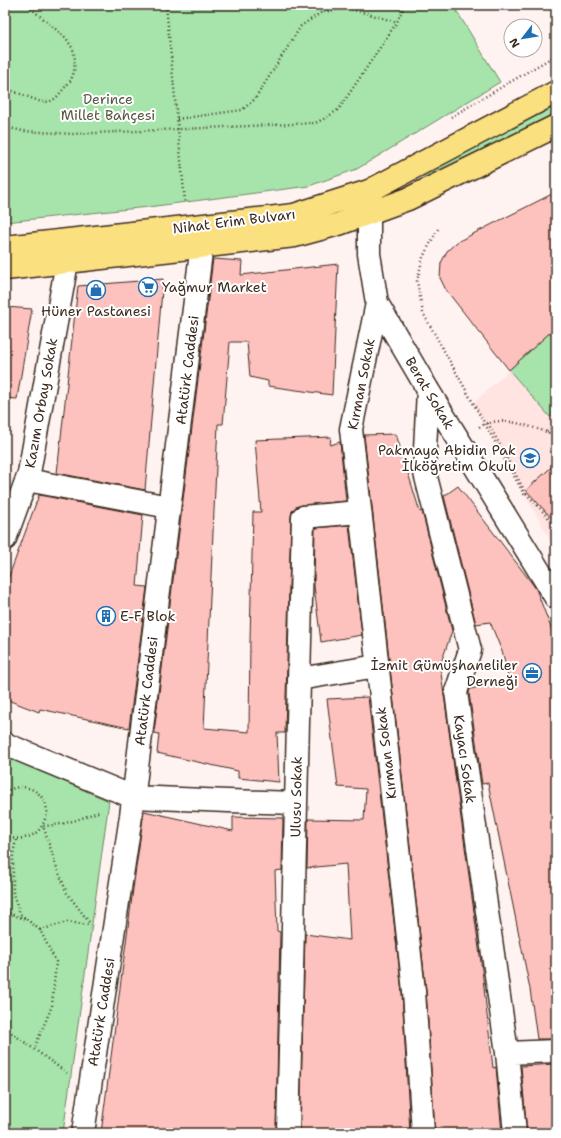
<svg xmlns="http://www.w3.org/2000/svg" width="561" height="1138" viewBox="0 0 561 1138" font-family="'Shantell Sans',sans-serif">
  <style>
    .built { fill: #ffe4e2 }
    .green { fill: #a6e4ac; stroke: #708765 }
    .building { fill: #fec2be; stroke: #3b2a1e }
    .lines { fill: none; stroke-linecap: round; stroke-linejoin: round }
    .minor-casing { stroke: #3b2a1e; stroke-width: 25 }
    .major-casing { stroke: #3b2a1e; stroke-width: 25 }
    .path { stroke: #3b2a1e; stroke-width: 2.5; stroke-dasharray: 1 3; stroke-linecap: butt }
    .minor { stroke: #fff; stroke-width: 22 }
    .major { stroke: #fbe080; stroke-width: 22 }
    .labels { text-anchor: middle; dominant-baseline: central; stroke-width: 4; stroke-linejoin: round; paint-order: stroke }
    .park-label { font-size: 14px; fill: #565842; stroke: #fff }
    .street-label { font-size: 14px; fill: #3b2a1e; stroke: #fff }
    .poi-label { font-size: 14px; fill: #3b2a1e; stroke: #fff; text-anchor: start }
  </style>
  <rect width="100%" height="100%" fill="#fff3f2"/>
  <filter id="ink" filterUnits="userSpaceOnUse"><feTurbulence type="fractalNoise" baseFrequency=".025" numOctaves="2"/><feDisplacementMap in="SourceGraphic" scale="8" xChannelSelector="R" yChannelSelector="G"/><feConvolveMatrix kernelMatrix="1 2 1 2 8 2 1 2 1" color-interpolation-filters="sRGB"/></filter>
  <g filter="url(#ink)">
    <path class="built" d="M556,327V550L473,403Z"/>
    <path class="green" d="M5,5H453L500,82L357,169L309,186L148,207L5,222Z
      M556,106V113L425,178L423,174Z
      M556,327V412L550,417L509,370Z
      M5,756L109,801L63,1133H5Z"/>
    <path class="building" d="M556,192V327L509,370L446,290L440,278L441,263L447,251L457,242Z
      M213,259L242,261L241,275L338,264L332,395L268,386V381L250,377L247,342H230L223,424H218L204,728L249,732L250,640L253,512H261L255,440L331,437L330,445L340,442L346,501L302,505L296,507L292,511L291,516L285,733H277L279,782L238,778V771L157,753L159,734L154,733Z
      M163,279L145,490L57,473L78,286Z
      M5,307L32,309L17,399L5,398Z
      M396,434L420,512L422,511L452,631L440,666L482,970L493,1068L496,1067L502,1133H435L426,990L364,435Z
      M556,463V523L526,490Z
      M458,486L531,582L536,589L556,641V1039H537L530,989L488,783L482,784L469,693L470,689L509,681L503,654L490,622L476,624L444,496Z
      M39,495L143,515L137,586L147,587L129,728L40,709L39,712L5,699V587Z
      M349,525L362,635L321,642L314,586L315,528Z
      M368,697L402,992L410,1133H300L305,934L350,940L346,864L307,868L308,819L364,820L366,789L338,787L327,699Z
      M144,811L233,831V817L283,818L282,870L275,871L277,931L280,932L276,1133H101L133,889Z
      M556,1064V1133H527L521,1066Z"/>
    <g class="lines">
      <defs>
        <path id="minor" d="M369,195V254L377,303L428,390L556,598
          M377,303L351,429L414,991L423,1133
          M428,390L424,469L470,650L456,692L507,1053L515,1133
          M27,480L169,507
          M5,539L29,473L67,262L69,244
          M299,679L377,666
          M5,744L133,797L228,801L296,803
          M507,1053L556,1051
          M83,1133L131,816L204,228
          M288,1133L303,517L359,512"/>
        <path id="major" d="M5,247L294,215L369,191L556,92
          M5,269L295,236L339,224L408,199L556,126"/>
      </defs>
      <use href="#minor" class="minor-casing"/>
      <use href="#major" class="major-casing"/>
      <path class="path" d="M166,5L185,202
        M5,88L39,101L49,102L56,98L71,80L74,72L75,59L73,49L66,38L27,5
        M451,117L556,55
        M177,119L242,110L255,99L301,26L322,12L347,8L397,22
        M5,127L23,131L73,134L315,123L326,118L339,109L397,22L405,5
        M438,229L423,257L417,281L423,313L525,496
        M488,423L525,492L556,526
        M479,427C502,413 532,428 556,435
        M547,432L556,425
        M5,792C23,781 43,789 47,810C48,813 46,816 45,819C39,838 22,841 5,837
        M16,840L13,854V894L20,914L40,930L56,962L52,1006L34,1049
        M5,912L25,919
        M89,922L67,893L57,868L43,826C64,825 78,820 97,812L101,813
        M40,930L67,922L90,925
        M5,1028L67,1073"/>
      <use href="#minor" class="minor"/>
      <use href="#major" class="major"/>
    </g>
  </g>
  <defs>
    <symbol id="supermarket-ring" viewBox="-11 -11 22 22"><circle r="9.5" fill="#fff" stroke="#1f6fb2" stroke-width="1.5"/><path d="M-6-5.5h2.5l.6 2H6L4.5 2H-2.5L-4.4-4H-6ZM-1.5 3.2a1.3 1.3 0 1 0 .1 0ZM3 3.2a1.3 1.3 0 1 0 .1 0Z" fill="#1f6fb2"/></symbol>
    <symbol id="shop-ring" viewBox="-11 -11 22 22"><circle r="9.5" fill="#fff" stroke="#1f6fb2" stroke-width="1.5"/><path d="M-5-2.5h2.3a2.7 3.5 0 0 1 5.4 0H5L5.5 6h-11ZM-1.5-2.5h3a1.5 2.3 0 0 0-3 0Z" fill="#1f6fb2"/></symbol>
    <symbol id="school-ring" viewBox="-11 -11 22 22"><circle r="9.5" fill="#fff" stroke="#1f6fb2" stroke-width="1.5"/><path d="M0-5L7-2L0 1L-7-2ZM-4 1L0 2.5L4 1V4Q0 6-4 4Z" fill="#1f6fb2"/></symbol>
    <symbol id="building-ring" viewBox="-11 -11 22 22"><circle r="9.5" fill="#fff" stroke="#1f6fb2" stroke-width="1.5"/><path d="M-4-6H4V6H1V3H-1V6H-4ZM-2.5-4.3h1.7v1.8h-1.7ZM.8-4.3h1.7v1.8H.8ZM-2.5-1h1.7V.8h-1.7ZM.8-1h1.7V.8H.8Z" fill="#1f6fb2"/></symbol>
    <symbol id="office-ring" viewBox="-11 -11 22 22"><circle r="9.5" fill="#fff" stroke="#1f6fb2" stroke-width="1.5"/><path d="M-6-3h4V-5.5h4V-3h4V5H-6ZM-1-4.5V-3h2v-1.5ZM-6 0V1H6V0Z" fill="#1f6fb2"/></symbol>
  </defs>
  <g fill-rule="evenodd">
    <use href="#supermarket-ring" x="137" y="276" width="22" height="22"/>
    <use href="#shop-ring" x="85" y="279" width="22" height="22"/>
    <use href="#school-ring" x="519" y="447" width="22" height="22"/>
    <use href="#building-ring" x="95" y="605" width="22" height="22"/>
    <use href="#office-ring" x="521" y="662" width="22" height="22"/>
  </g>
  <g class="labels">
    <g class="park-label">
      <text x="108" y="99">Derince<tspan x="108" dy="16">Millet Bahçesi</tspan></text>
    </g>
    <g class="street-label">
      <text transform="translate(234 221) rotate(-7)">Nihat Erim Bulvarı</text>
      <text transform="translate(187 370) rotate(-83)">Atatürk Caddesi</text>
      <text transform="translate(361 384) rotate(-79)">Kırman Sokak</text>
      <text transform="translate(430 393) rotate(59)">Berat Sokak</text>
      <text transform="translate(41 403) rotate(-80)">Kazım Orbay Sokak</text>
      <text transform="translate(146 691) rotate(-83)">Atatürk Caddesi</text>
      <text transform="translate(386 753) rotate(-97)">Kırman Sokak</text>
      <text transform="translate(465 759) rotate(82)">Kayacı Sokak</text>
      <text transform="translate(296 797) rotate(-89)">Ulusu Sokak</text>
      <text transform="translate(101 1012) rotate(-81)">Atatürk Caddesi</text>
    </g>
    <g class="poi-label">
      <text x="162" y="287">Yağmur Market</text>
      <text x="96" y="311" text-anchor="middle">Hüner Pastanesi</text>
      <text x="516" y="450" text-anchor="end">Pakmaya Abidin Pak<tspan x="516" dy="16">İlköğretim Okulu</tspan></text>
      <text x="120" y="616">E-F Blok</text>
      <text x="518" y="665" text-anchor="end">İzmit Gümüşhaneliler<tspan x="518" dy="16">Derneği</tspan></text>
    </g>
  </g>
  <rect width="561" height="1138" fill="none" stroke="#fff" stroke-width="20"/>
  <rect x="10" y="10" width="541" height="1118" fill="none" stroke="#3b2a1e" stroke-width="1.5" filter="url(#ink)"/>
  <g transform="translate(523 38) rotate(239)"><circle r="19" fill="#ffffff" stroke="#b1aaa5"/>
  <path d="M0-3L7 15L0 10L-7 15Z" fill="#1f6fb2"/>
  <text y="-6" font-size="11" font-weight="bold" text-anchor="middle" fill="#3b2a1e">N</text>
  </g>
</svg>
